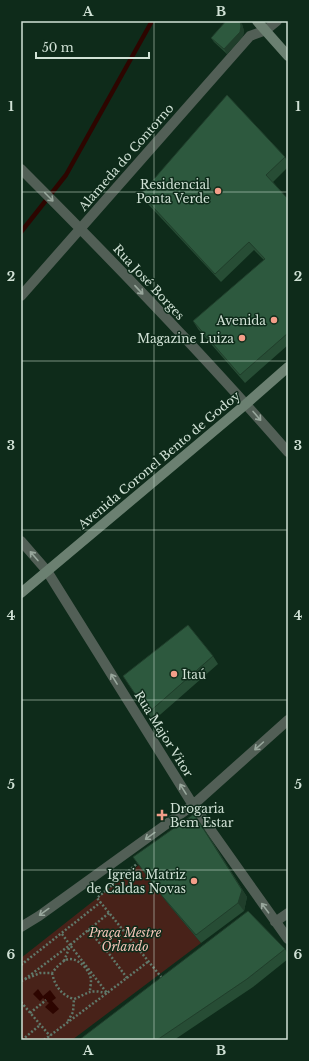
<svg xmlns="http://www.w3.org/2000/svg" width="309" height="1061" viewBox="0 0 309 1061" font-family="'Libre Baskerville',serif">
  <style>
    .green { fill: #482219 }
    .water { fill: #2d0500 }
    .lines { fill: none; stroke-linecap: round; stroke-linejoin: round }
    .stream { stroke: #2d0500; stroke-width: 4.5 }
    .path { stroke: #60786a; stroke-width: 2.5; stroke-dasharray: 2 2; stroke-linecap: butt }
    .minor { stroke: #525f56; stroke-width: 10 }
    .secondary { stroke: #6b8071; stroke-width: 10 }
    .wall { fill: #274d35 }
    .shaded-wall { fill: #203e2b }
    .building { fill: #2d593e; stroke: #203e2b }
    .oneway { stroke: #98a79c }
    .grid { fill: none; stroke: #d1e2d6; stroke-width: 1; stroke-opacity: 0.55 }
    .poi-dot { fill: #f49e89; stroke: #0e2b1a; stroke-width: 1.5 }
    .labels { text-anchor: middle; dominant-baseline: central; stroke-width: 3; stroke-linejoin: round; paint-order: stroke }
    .street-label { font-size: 12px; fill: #d1e2d6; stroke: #0e2b1a }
    .poi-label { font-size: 12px; fill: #d1e2d6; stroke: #0e2b1a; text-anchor: end }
    .park-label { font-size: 12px; font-style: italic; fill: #f6c5b9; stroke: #0e2b1a }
    .neatline { fill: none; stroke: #d1e2d6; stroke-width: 1.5 }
    .grid-label { font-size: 13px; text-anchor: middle; font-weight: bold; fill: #d1e2d6 }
  </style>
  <rect width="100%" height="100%" fill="#0e2b1a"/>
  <path class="green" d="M139,865L169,905L201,943L72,1040H21V958Z"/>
  <path class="water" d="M38,989L43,996L50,990L56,998L52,1001L59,1009L53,1014L45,1007L49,1003L43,998L40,1001L33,994Z"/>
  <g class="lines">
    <path class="stream" d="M21,232L66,175L152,21"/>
    <path class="path" d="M139,862L97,898L162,978
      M109,913L70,945L107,993L149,961
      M88,930L110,955L127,978
      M62,934L70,945
      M64,961L70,946
      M21,965L101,902
      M52,973C55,986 61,995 74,999C89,993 89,989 106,993
      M25,979L70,945
      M21,981L40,973H52C56,968 63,959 70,959C80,959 91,972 91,981C91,984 90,988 90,991
      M21,1002L50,1036
      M30,1013L46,1000
      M68,1021L73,1012L74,999
      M22,1040L40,1025
      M44,1040L107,993"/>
    <path class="minor" d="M21,169C113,261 203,354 288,452
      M21,296L250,36L266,30L277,21
      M21,541L47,571L193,805L288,939
      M275,922L288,913
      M21,927L39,916L193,805L288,720"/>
    <path class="secondary" d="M257,21L288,56
      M21,593L246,404L288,367"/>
  </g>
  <path class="wall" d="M242,24L244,31L243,36L227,54L214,42L211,38Z
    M285,157L288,162V167L273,182L288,199V345L245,383L198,329L193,321L264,260L254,250L221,282L146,202L141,194Z
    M213,656L218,664L153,721L148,713Z
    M200,822L247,897L244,911L201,943L169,905L133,857Z
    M285,949L288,954V959L253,987L174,1040H79Z"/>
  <path class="shaded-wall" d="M240,21L242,24L244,31L243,36L227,54L224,49Z
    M194,814L247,897L244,911L238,903Z"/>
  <path class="building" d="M226,21H240L241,26L240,32L224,49L211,38Z
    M227,95L285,157L266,175L288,199V333L240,375L193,321L265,259L249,242L215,274L141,194Z
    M188,625L213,656L148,713L123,676Z
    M194,814L242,890L238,903L196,935L163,897L133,857Z
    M248,911L285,949L247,979L157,1040H79Z"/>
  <defs><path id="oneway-shaft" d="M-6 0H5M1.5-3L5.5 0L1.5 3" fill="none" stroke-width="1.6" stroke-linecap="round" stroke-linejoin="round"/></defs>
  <g class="oneway">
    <use href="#oneway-shaft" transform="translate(49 197) rotate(45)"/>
    <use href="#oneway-shaft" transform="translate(139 290) rotate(47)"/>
    <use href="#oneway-shaft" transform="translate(257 416) rotate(49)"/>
    <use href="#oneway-shaft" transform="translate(34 556) rotate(-131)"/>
    <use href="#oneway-shaft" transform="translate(114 679) rotate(-122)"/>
    <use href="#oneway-shaft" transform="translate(259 746) rotate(138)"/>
    <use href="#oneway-shaft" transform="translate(183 789) rotate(-122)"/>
    <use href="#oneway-shaft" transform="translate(150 836) rotate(144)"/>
    <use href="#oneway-shaft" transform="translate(265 908) rotate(-127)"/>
    <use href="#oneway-shaft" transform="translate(44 912) rotate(144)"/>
  </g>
  <path class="grid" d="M154,21V1040M21,192H288M21,361H288M21,530H288M21,700H288M21,870H288"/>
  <g class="poi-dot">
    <circle cx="218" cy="191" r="4"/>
    <circle cx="274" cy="320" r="4"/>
    <circle cx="242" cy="338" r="4"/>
    <circle cx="174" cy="674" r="4"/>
    <path d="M160 809h4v4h4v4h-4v4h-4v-4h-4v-4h4z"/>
    <circle cx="194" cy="881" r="4"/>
  </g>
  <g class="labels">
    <g class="street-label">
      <text transform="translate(126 157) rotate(-49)">Alameda do Contorno</text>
      <text transform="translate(149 282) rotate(47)">Rua José Borges</text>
      <text transform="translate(159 460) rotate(-40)">Avenida Coronel Bento de Godoy</text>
      <text transform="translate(164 734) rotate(58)">Rua Major Vitor</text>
    </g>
    <g class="poi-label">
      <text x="210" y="184">Residencial<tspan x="210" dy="14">Ponta Verde</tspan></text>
      <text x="266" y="320">Avenida</text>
      <text x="234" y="338">Magazine Luiza</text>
      <text x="182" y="674" text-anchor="start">Itaú</text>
      <text x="170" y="808" text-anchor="start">Drogaria<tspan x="170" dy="14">Bem Estar</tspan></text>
      <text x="186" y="874">Igreja Matriz<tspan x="186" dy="14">de Caldas Novas</tspan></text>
    </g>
    <g class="park-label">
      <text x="125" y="932">Praça Mestre<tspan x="125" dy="14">Orlando</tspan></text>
    </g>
  </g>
  <rect width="309" height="1061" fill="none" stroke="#0e2b1a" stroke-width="44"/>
  <path d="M36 52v6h113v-6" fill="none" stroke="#d1e2d6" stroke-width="2"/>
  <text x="42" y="52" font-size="12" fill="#d1e2d6" stroke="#0e2b1a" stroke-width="3" paint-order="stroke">50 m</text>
  <rect x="22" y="22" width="265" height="1017" class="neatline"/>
  <g class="grid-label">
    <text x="88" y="16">A</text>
    <text x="221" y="16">B</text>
    <text x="11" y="111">1</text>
    <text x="298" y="111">1</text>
    <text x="11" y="281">2</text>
    <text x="298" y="281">2</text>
    <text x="11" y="450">3</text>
    <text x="298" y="450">3</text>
    <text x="11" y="620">4</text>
    <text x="298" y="620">4</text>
    <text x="11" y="789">5</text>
    <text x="298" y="789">5</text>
    <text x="11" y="959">6</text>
    <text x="298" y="959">6</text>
    <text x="88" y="1055">A</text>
    <text x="221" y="1055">B</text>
  </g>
</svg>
